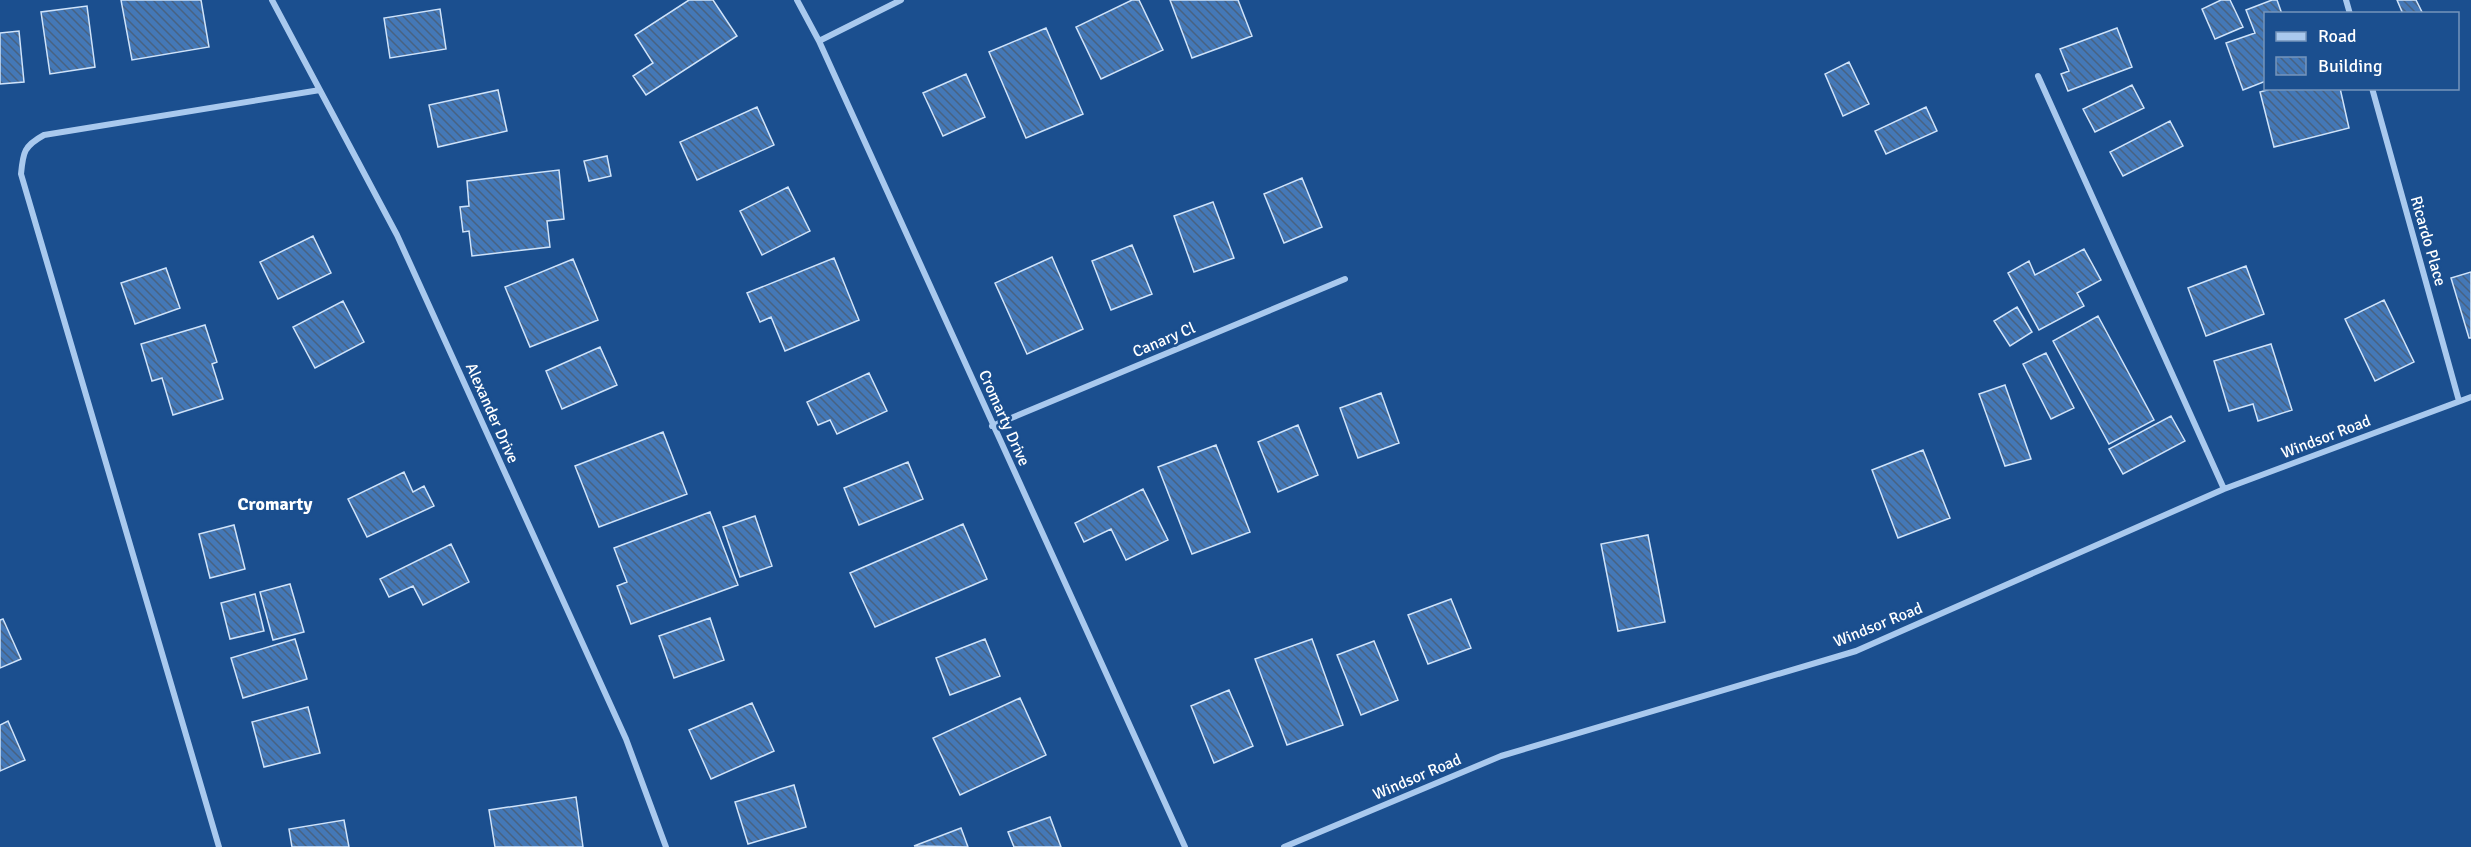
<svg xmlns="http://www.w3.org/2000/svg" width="2471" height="847" viewBox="0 0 2471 847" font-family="Signika,sans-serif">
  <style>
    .building { fill: url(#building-back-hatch); stroke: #cfe3fa; stroke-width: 1.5 }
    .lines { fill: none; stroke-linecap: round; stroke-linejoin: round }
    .street { stroke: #a9c9ee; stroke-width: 6 }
    .labels { text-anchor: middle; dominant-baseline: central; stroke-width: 5; stroke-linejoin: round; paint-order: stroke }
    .street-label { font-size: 16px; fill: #fff; stroke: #1b4f8f }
    .neighbourhood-label { font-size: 18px; font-weight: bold; fill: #fff; stroke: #1b4f8f }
  </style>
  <defs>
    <pattern id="building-back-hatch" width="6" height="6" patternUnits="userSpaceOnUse" patternTransform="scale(1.5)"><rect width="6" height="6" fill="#4478b7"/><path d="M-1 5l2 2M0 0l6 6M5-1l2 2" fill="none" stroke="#486282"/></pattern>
  </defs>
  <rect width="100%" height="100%" fill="#1b4f8f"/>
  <path class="building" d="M121,0H201L209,47L132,60Z
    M689,0H713L737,36L646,95L633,76L653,63L635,35Z
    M1132,0H1139L1163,50L1101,79L1076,27Z
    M1170,0H1238L1252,36L1192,58Z
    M2221,0H2230L2243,27L2215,39L2202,9Z
    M2272,0H2277L2282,14H2266V81L2243,90L2226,43L2255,33L2246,10Z
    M2397,0H2416L2423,14H2403Z
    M87,6L95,67L50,74L41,12Z
    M440,9L446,49L390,58L384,18Z
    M1046,28L1083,114L1026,138L989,52Z
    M2117,28L2132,67L2068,91L2061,74L2069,71L2060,49Z
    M19,31L24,82L0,84V33Z
    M1849,62L1869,104L1843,116L1825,74Z
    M966,74L985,117L943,136L923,93Z
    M2132,85L2144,108L2095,132L2083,109Z
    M2274,88H2340L2349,128L2274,147L2260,92Z
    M498,90L507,131L438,147L429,105Z
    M757,107L774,145L697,180L680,142Z
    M1926,107L1937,131L1886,154L1875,131Z
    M2170,121L2183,146L2123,176L2110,152Z
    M607,156L611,176L589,181L584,161Z
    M559,170L564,219L547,221L550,247L472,256L469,231L463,232L460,207L469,206L467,181Z
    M1302,178L1322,227L1284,243L1264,194Z
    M788,187L810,231L762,255L740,211Z
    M1213,202L1234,258L1194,272L1174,216Z
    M313,236L331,273L278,299L260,262Z
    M1132,245L1152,294L1111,310L1092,261Z
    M2084,249L2101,280L2077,293L2084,306L2039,330L2008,273L2029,261L2035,275Z
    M1052,257L1083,329L1027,354L995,283Z
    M834,258L859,320L785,351L771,317L760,322L747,293Z
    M573,259L598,320L530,347L505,287Z
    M2246,266L2264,314L2206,336L2188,288Z
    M166,268L180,308L135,324L121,283Z
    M2471,272V338H2469L2451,278Z
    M2384,300L2414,362L2375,381L2345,319Z
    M343,301L364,342L315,368L293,327Z
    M2017,307L2032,332L2010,346L1994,321Z
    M2098,316L2154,420L2109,444L2053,341Z
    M205,325L217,362L212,364L223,399L173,415L162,378L152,381L141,344Z
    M2271,344L2292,410L2258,421L2253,404L2229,411L2214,361Z
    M600,347L617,385L562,409L546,371Z
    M2046,353L2074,408L2051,419L2023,364Z
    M869,373L887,411L837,434L830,420L818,425L807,402Z
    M2005,385L2031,459L2005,466L1979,394Z
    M1381,393L1399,443L1358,458L1340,408Z
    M2171,416L2185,441L2123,474L2109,449Z
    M1298,425L1318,475L1278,492L1258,442Z
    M663,432L687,494L599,527L575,466Z
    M1216,445L1250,532L1192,554L1158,467Z
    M1923,450L1950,518L1898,538L1872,470Z
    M908,462L923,499L859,525L844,488Z
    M404,472L413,492L424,486L434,506L367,537L348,499Z
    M1143,489L1168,540L1126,560L1111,529L1084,542L1075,523Z
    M710,512L738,585L631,624L617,586L627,582L614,548Z
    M755,516L772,566L740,577L723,527Z
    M963,524L987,579L875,627L850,573Z
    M234,525L245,569L210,578L199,534Z
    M1648,535L1665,622L1618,631L1601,544Z
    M451,544L469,582L423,605L413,586L389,597L380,579Z
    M290,584L304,632L273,640L260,592Z
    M255,594L264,631L230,639L221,603Z
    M1451,599L1471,648L1428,664L1408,615Z
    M710,618L724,660L674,678L659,636Z
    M3,619L21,659L0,668V620Z
    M295,639L307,679L243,698L231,658Z
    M985,639L1000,676L950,695L936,658Z
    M1312,639L1343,725L1287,745L1255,659Z
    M1374,641L1398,700L1361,715L1337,655Z
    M1229,690L1253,746L1214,763L1191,706Z
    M1020,698L1046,755L960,795L933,738Z
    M752,703L774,751L711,779L689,730Z
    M308,707L320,753L264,767L252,722Z
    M8,721L25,760L0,771V725Z
    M794,785L806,827L748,844L735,802Z
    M576,797L583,847H495L489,810Z
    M1050,817L1061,847H1014L1008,832Z
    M344,820L349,847H292L289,829Z
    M961,828L968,847L914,846Z"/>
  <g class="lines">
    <path class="street" d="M272,0L397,235L626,739L666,847
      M797,0L819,41L1185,847
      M2346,0L2350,14
      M819,41L901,0
      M2038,76L2224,489
      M2372,88L2459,401
      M992,426L1345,279
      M219,847L21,174C23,152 24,146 44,135L320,90
      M1284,847L1501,756L1856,651L2224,489L2471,397"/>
  </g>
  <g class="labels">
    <g class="street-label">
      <text transform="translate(2428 241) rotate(74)">Ricardo Place</text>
      <text transform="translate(1164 340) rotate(-23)">Canary Cl</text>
      <text transform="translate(492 413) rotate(66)">Alexander Drive</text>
      <text transform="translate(1004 418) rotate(66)">Cromarty Drive</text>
      <text transform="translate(2326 437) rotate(-21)">Windsor Road</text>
      <text transform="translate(1878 625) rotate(-22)">Windsor Road</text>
      <text transform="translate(1417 777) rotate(-23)">Windsor Road</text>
    </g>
    <g class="neighbourhood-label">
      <text x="275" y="504">Cromarty</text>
    </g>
  </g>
  <rect x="2264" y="12" width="195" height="78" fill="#1b4f8f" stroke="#7695bc" stroke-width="1.5"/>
  <rect x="2276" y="32" width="30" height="9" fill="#a9c9ee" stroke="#7695bc" stroke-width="1.5"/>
  <text x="2318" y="42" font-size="18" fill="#ffffff">Road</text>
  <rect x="2276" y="57" width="30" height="18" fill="url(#building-back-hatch)" stroke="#7695bc" stroke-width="1.5"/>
  <text x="2318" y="72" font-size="18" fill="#ffffff">Building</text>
</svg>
